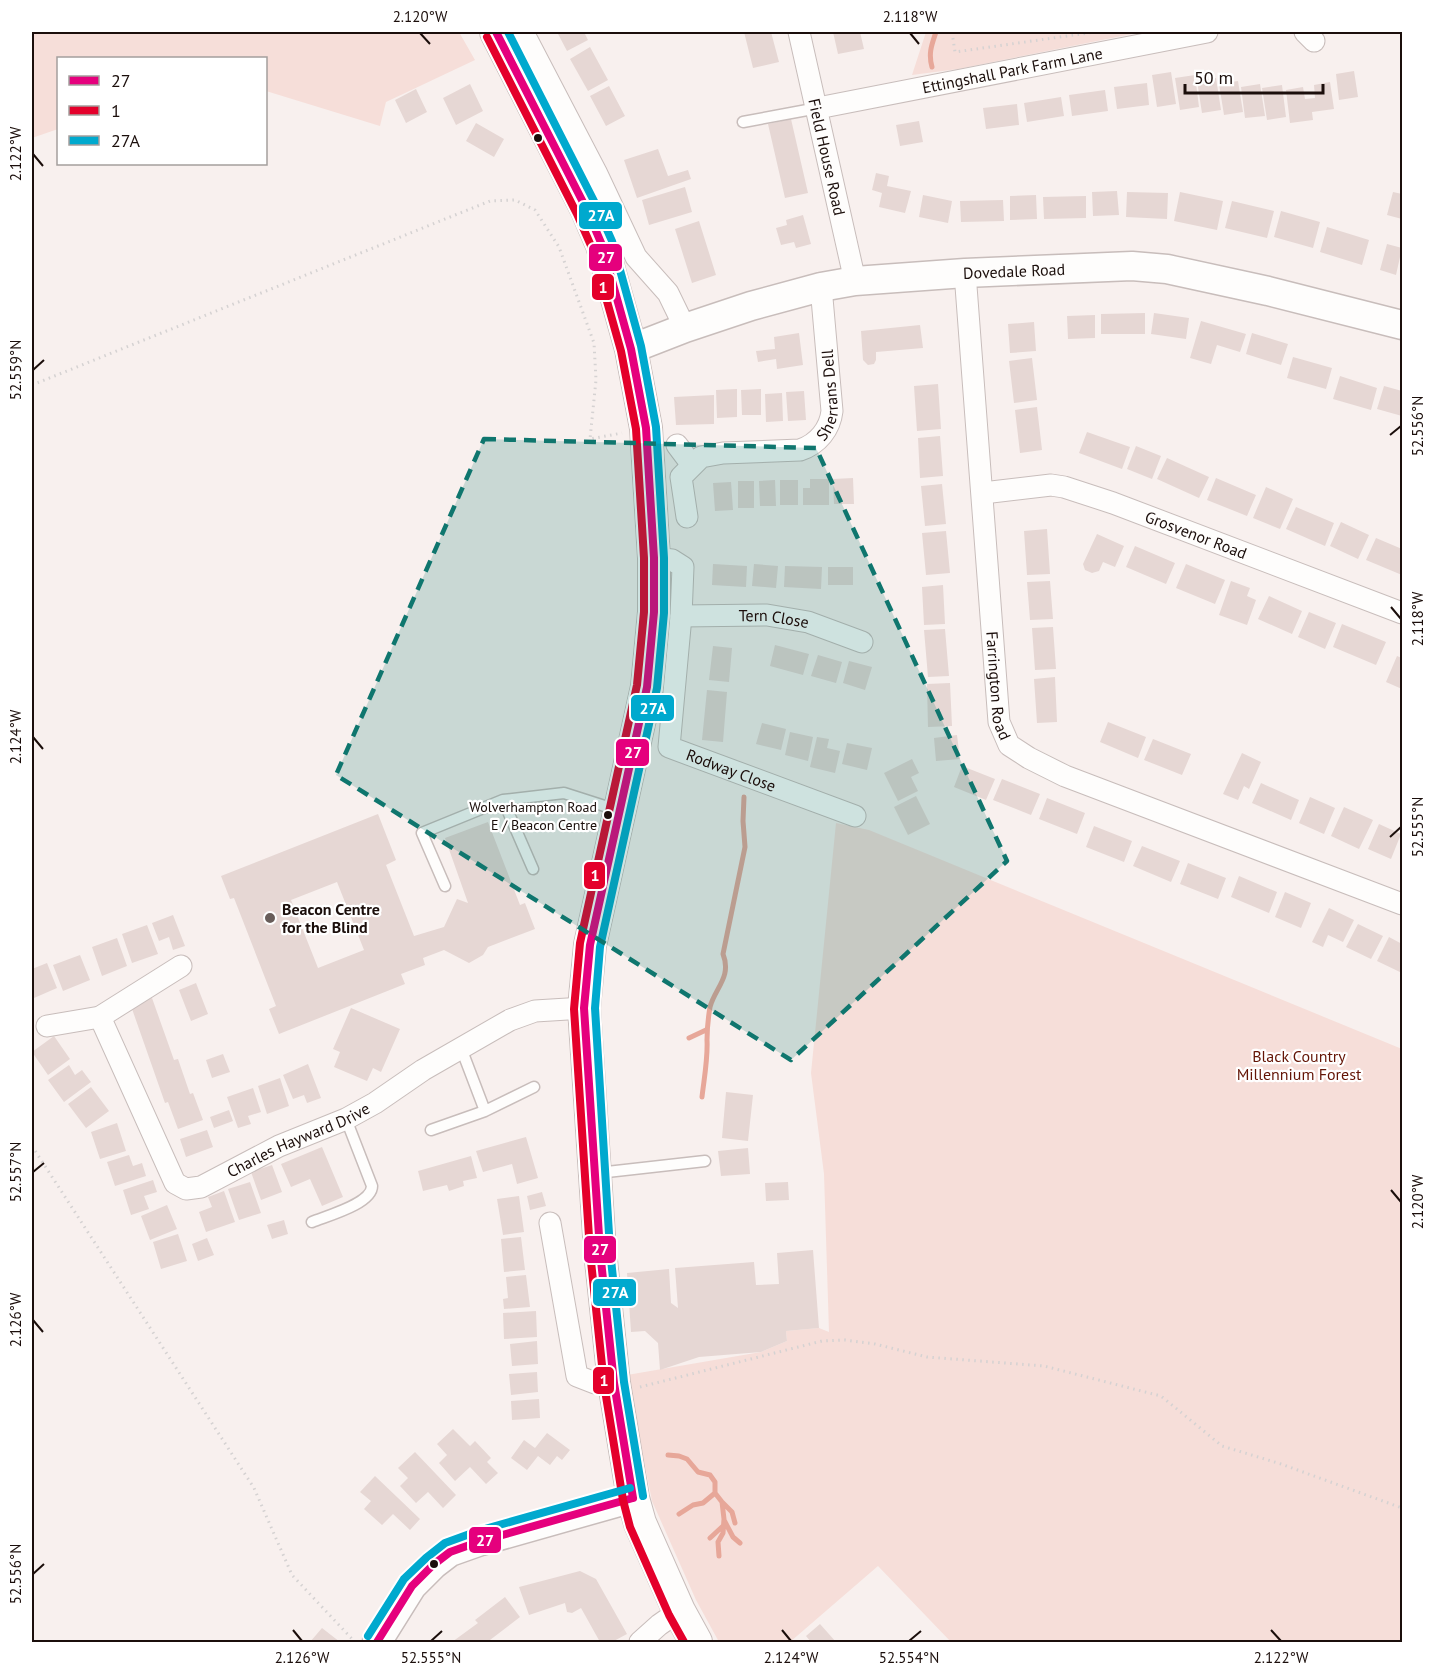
<svg xmlns="http://www.w3.org/2000/svg" width="1434" height="1674" viewBox="0 0 1434 1674" font-family="'PT Sans',sans-serif">
  <style>
    .green { fill: #f6ded9 }
    .lines { fill: none; stroke-linecap: round; stroke-linejoin: round }
    .stream { stroke: #e7a799; stroke-width: 5 }
    .building { fill: #e6d7d4; fill-rule: evenodd }
    .lane-casing { stroke: #c8bdbb; stroke-width: 13 }
    .street-casing { stroke: #c8bdbb; stroke-width: 23 }
    .secondary-casing { stroke: #c8bdbb; stroke-width: 31 }
    .primary-casing { stroke: #c8bdbb; stroke-width: 34 }
    .path { stroke: #d5d2d2; stroke-width: 3; stroke-dasharray: 1.5 4.5; stroke-linecap: butt }
    .lane { stroke: #fefdfc; stroke-width: 10 }
    .street { stroke: #fefdfc; stroke-width: 21 }
    .secondary { stroke: #fefdfc; stroke-width: 28 }
    .primary { stroke: #fefdfc; stroke-width: 32 }
    .bus-1-casing { stroke: #fff; stroke-width: 12 }
    .bus-2-casing { stroke: #fff; stroke-width: 12 }
    .bus-3-casing { stroke: #fff; stroke-width: 12 }
    .bus-1 { stroke: #e5007d; stroke-width: 8 }
    .bus-2 { stroke: #e4002b; stroke-width: 8 }
    .bus-3 { stroke: #00a9ce; stroke-width: 8 }
    .marked { fill: #0f766e; fill-opacity: 0.2; stroke: #0f766e; stroke-width: 4.5; stroke-dasharray: 12 8; stroke-linejoin: round }
    .ticks { fill: none; stroke: #1b0e0b; stroke-width: 2 }
    .bus-dot { fill: #1b0e0b; stroke: #fff; stroke-width: 2 }
    .poi-dot { fill: #685d5a; stroke: #fff; stroke-width: 2 }
    .labels { text-anchor: middle; dominant-baseline: central; stroke-width: 4.5; stroke-linejoin: round; paint-order: stroke }
    .bus-label { font-size: 14px; fill: #1b0e0b; stroke: #fff; text-anchor: end }
    .street-label { font-size: 16px; fill: #1b0e0b; stroke: #fff }
    .poi-label { font-size: 16px; font-weight: bold; fill: #1b0e0b; stroke: #fff; text-anchor: start }
    .park-label { font-size: 16px; fill: #641506; stroke: #fff }
    .line-badge { stroke: #fff; stroke-width: 2 }
    .badge-label { font-size: 16px; text-anchor: middle; font-weight: bold; fill: #fff }
    .neatline { fill: none; stroke: #1b0e0b; stroke-width: 2 }
    .ticks-label { font-size: 15px; text-anchor: middle; fill: #1b0e0b }
  </style>
  <rect width="100%" height="100%" fill="#f8f0ee"/>
  <path class="green" d="M32,32H459L475,60L386,102L380,126L266,91V58H58V129L32,138Z
    M926,32H1142L958,69L912,75Z
    M836,823L869,830L1402,1049V1642H951L878,1566L790,1642H719L696,1600L652,1501L627,1375L761,1352L787,1341L786,1331L819,1328L829,1332L824,1174L811,1073Z"/>
  <g class="lines">
    <path class="stream" d="M932,67C928,53 932,44 936,32
      M689,1038L706,1030
      M702,1097C704,1079 708,1059 707,1040C707,1029 708,1019 710,1007C715,988 732,977 723,954L745,847L743,821L744,797
      M668,1455L679,1456L687,1459L698,1472L710,1475L715,1482V1493L722,1502L724,1519L723,1533L718,1542L719,1556
      M722,1502L732,1512L735,1523
      M679,1514L693,1505L703,1503L715,1493
      M724,1520L733,1537L740,1543
      M710,1538L723,1526"/>
  </g>
  <path class="building" d="M557,32H584L588,40L567,51Z
    M744,32H771L779,62L753,68Z
    M833,32H860L864,49L838,54Z
    M590,47L608,80L588,91L570,59Z
    M1354,71L1358,97L1339,100L1336,74Z
    M1171,72L1176,104L1157,107L1152,75Z
    M1195,75L1199,107L1180,110L1175,78Z
    M1216,78L1221,110L1202,113L1197,81Z
    M1238,81L1243,112L1224,115L1219,84Z
    M1330,82L1334,109L1312,112L1313,120L1290,123L1286,90L1303,87L1305,99L1315,98L1314,85Z
    M1147,83L1149,105L1117,109L1114,87Z
    M470,84L483,111L456,125L443,98Z
    M1260,84L1265,116L1245,118L1241,87Z
    M1282,85L1286,117L1267,120L1262,88Z
    M609,86L625,116L606,126L590,96Z
    M416,89L427,112L406,123L395,100Z
    M1105,90L1108,111L1072,116L1069,95Z
    M1061,97L1064,116L1027,122L1024,103Z
    M1017,104L1019,125L986,129L983,108Z
    M791,119L808,193L785,198L768,124Z
    M919,121L923,142L900,146L896,125Z
    M476,123L504,139L494,157L466,141Z
    M658,149L668,176L688,170L691,179L637,198L624,160Z
    M876,173L889,176L887,186L911,191L905,213L879,207L882,193L872,190Z
    M685,187L692,212L649,225L642,200Z
    M1117,191L1119,215L1093,216L1092,192Z
    M1127,192L1168,193L1167,219L1126,217Z
    M1180,192L1223,201L1217,230L1174,221Z
    M1393,192L1402,194V219L1387,215Z
    M923,195L952,201L948,223L919,217Z
    M1036,195L1037,219L1010,220V196Z
    M1086,196V218L1044,219L1043,197Z
    M1003,200L1004,221L961,222L960,201Z
    M1232,201L1274,211L1267,238L1225,228Z
    M1281,211L1320,222L1313,248L1274,237Z
    M803,215L811,244L796,248L794,242L781,245L776,228L787,225L786,220Z
    M699,221L716,275L692,283L675,229Z
    M1327,227L1369,240L1362,265L1320,252Z
    M1387,244L1402,248L1396,275L1380,270Z
    M1145,313V334H1101V314Z
    M1154,313L1189,318L1186,339L1151,334Z
    M1095,315V338L1068,339L1067,316Z
    M1201,321L1246,334L1240,352L1217,345L1211,364L1190,358Z
    M1034,322L1036,351L1010,353L1008,324Z
    M920,325L923,348L876,352V360L874,364L868,365L863,360L861,331Z
    M799,333L803,365L777,369L776,359L758,362L756,351L775,349L774,337Z
    M1252,333L1288,344L1281,365L1246,354Z
    M1293,357L1332,368L1326,389L1287,378Z
    M1032,358L1037,400L1014,403L1009,361Z
    M1340,376L1377,388L1371,410L1333,399Z
    M938,384L941,429L917,431L914,386Z
    M1384,386L1402,391V416L1377,409Z
    M737,389V417L717,418L716,390Z
    M761,389V415H742L741,390Z
    M804,391L806,420L788,421L786,392Z
    M782,393L783,421L766,422L765,394Z
    M714,395V424L676,425L674,397Z
    M1037,407L1042,450L1020,453L1015,410Z
    M1087,432L1130,447L1122,469L1079,453Z
    M940,436L943,476L920,478L918,438Z
    M1136,446L1161,456L1152,479L1127,469Z
    M1167,458L1209,477L1199,498L1157,479Z
    M853,478L854,504H834L833,479Z
    M1216,478L1256,495L1247,516L1207,500Z
    M810,479H829V505H803V488H810Z
    M775,480L776,506H760L759,481Z
    M780,480H798V505H780Z
    M738,481H754V508H738Z
    M731,482L733,510L715,511L713,483Z
    M942,484L946,524L925,526L921,486Z
    M1266,487L1293,499L1280,529L1253,518Z
    M1296,507L1334,523L1325,546L1286,529Z
    M1341,522L1369,535L1358,559L1330,546Z
    M1047,529L1050,574L1027,575L1024,531Z
    M946,531L950,573L926,575L922,533Z
    M1097,534L1124,546L1115,567L1103,562L1099,571L1092,573L1085,570L1083,564Z
    M1376,538L1402,549V575L1366,560Z
    M1135,546L1175,563L1166,584L1126,567Z
    M713,564L747,566L746,587L712,585Z
    M754,564L778,566L776,588L752,586Z
    M1186,564L1225,580L1215,604L1176,588Z
    M785,566L822,567L821,589L784,587Z
    M828,567H853V585H828Z
    M1050,581L1053,619L1030,620L1027,582Z
    M1231,581L1250,588L1247,596L1256,600L1247,625L1219,615Z
    M943,585L945,624L924,625L922,587Z
    M1269,596L1302,611L1292,634L1258,619Z
    M1309,612L1336,623L1325,649L1298,637Z
    M1342,624L1386,642L1376,665L1333,647Z
    M1053,627L1056,669L1035,670L1032,628Z
    M945,629L949,676L928,677L924,630Z
    M775,645L809,654L803,675L770,666Z
    M713,646L732,648L729,682L709,680Z
    M818,655L842,662L836,683L811,676Z
    M1397,656L1402,658V689L1386,682Z
    M849,661L872,667L865,690L843,683Z
    M1055,677L1057,722L1037,723L1034,679Z
    M950,683L952,726L928,727L927,684Z
    M707,690L727,692L723,742L702,740Z
    M1108,722L1146,737L1138,758L1100,742Z
    M762,723L786,729L781,750L756,744Z
    M790,732L813,737L808,761L785,755Z
    M957,735L960,759L936,761L934,738Z
    M817,737L829,739L827,748L840,751L835,773L810,767Z
    M1153,739L1191,754L1182,775L1144,760Z
    M847,743L872,748L867,770L842,764Z
    M1242,753L1261,762L1249,789L1244,786L1238,800L1223,794Z
    M912,759L919,773L911,777L918,791L898,801L884,773Z
    M962,766L995,779L986,800L954,787Z
    M1002,779L1040,794L1031,815L993,800Z
    M1261,783L1299,800L1291,820L1252,803Z
    M916,796L930,824L908,835L894,807Z
    M1310,797L1335,808L1324,834L1299,823Z
    M1047,798L1085,813L1077,834L1039,819Z
    M1344,807L1373,820L1359,849L1331,836Z
    M378,814L396,860L386,865L414,936L444,927L457,899L468,903L445,838L488,822L520,905L525,903L535,929L488,947L483,955L469,963L444,950L423,958L425,965L401,974L405,984L279,1034L269,1009L276,1006L234,898L230,899L221,876ZM337,882L364,950L318,968L291,900Z
    M1379,824L1401,834L1391,859L1368,849Z
    M1094,826L1132,841L1124,862L1086,847Z
    M1142,846L1180,861L1171,882L1133,866Z
    M1188,863L1226,878L1218,899L1180,884Z
    M1239,876L1277,892L1269,913L1231,897Z
    M1285,892L1311,903L1301,928L1275,917Z
    M1329,908L1354,920L1343,942L1328,935L1323,947L1312,942Z
    M173,915L185,946L173,950L169,937L159,941L152,923Z
    M1358,924L1383,936L1371,959L1346,947Z
    M147,925L158,954L132,963L122,934Z
    M1389,937L1402,944V973L1377,961Z
    M117,938L127,966L102,976L92,947Z
    M80,955L90,980L63,991L53,965Z
    M47,963L57,988L34,998L32,992V969Z
    M196,983L208,1014L191,1021L179,990Z
    M152,998L174,1060L178,1059L190,1094L193,1093L203,1120L178,1129L168,1102L165,1103L131,1006Z
    M351,1008L400,1029L381,1072L373,1068L367,1081L334,1067L340,1052L333,1049Z
    M54,1036L70,1059L48,1075L32,1052Z
    M223,1054L230,1072L212,1078L206,1060Z
    M308,1064L321,1098L307,1103L304,1095L293,1099L283,1075Z
    M69,1065L75,1075L82,1070L91,1082L64,1102L48,1080Z
    M280,1078L289,1106L267,1114L258,1086Z
    M91,1087L109,1111L86,1128L68,1104Z
    M253,1088L261,1112L248,1116L251,1124L238,1128L227,1097Z
    M726,1092L753,1095L748,1141L722,1138Z
    M229,1110L233,1121L214,1128L210,1117Z
    M117,1123L126,1151L100,1159L91,1132Z
    M207,1130L213,1147L186,1157L180,1139Z
    M526,1137L538,1178L517,1184L512,1164L483,1172L476,1151Z
    M322,1147L343,1197L322,1206L310,1179L291,1187L281,1164Z
    M748,1148L750,1174L721,1176L718,1151Z
    M129,1155L133,1166L142,1163L146,1176L115,1186L107,1162Z
    M471,1156L477,1178L463,1181L464,1186L449,1191L447,1185L423,1191L418,1171Z
    M272,1165L282,1192L261,1200L251,1172Z
    M153,1180L157,1192L144,1196L149,1209L131,1215L123,1190Z
    M250,1182L261,1213L239,1220L228,1189Z
    M788,1182L789,1200L766,1201L765,1183Z
    M224,1191L235,1222L206,1232L199,1212L212,1207L208,1197Z
    M542,1192L546,1206L530,1210L527,1196Z
    M519,1196L524,1232L503,1235L497,1199Z
    M167,1205L177,1229L150,1240L141,1216Z
    M284,1220L288,1234L272,1239L267,1225Z
    M178,1234L187,1261L161,1269L153,1242Z
    M521,1237L525,1270L504,1272L501,1239Z
    M207,1238L214,1255L198,1261L192,1244Z
    M813,1250L819,1328L786,1331L787,1341L761,1352L699,1357L660,1370L658,1343L645,1331L631,1332L627,1273L669,1269L671,1303L678,1308L675,1268L754,1262L756,1285L779,1284L777,1253Z
    M526,1275L530,1307L504,1309L503,1299L508,1298L506,1277Z
    M536,1311L537,1337L504,1339L503,1313Z
    M537,1341L538,1364L512,1366L510,1344Z
    M537,1372L538,1392L511,1395L509,1374Z
    M539,1399L540,1418L512,1420L511,1401Z
    M453,1429L470,1446L475,1441L491,1458L487,1462L498,1473L486,1484L470,1467L455,1481L439,1463L447,1455L437,1444Z
    M547,1433L570,1450L562,1460L557,1456L550,1465L538,1456L527,1470L511,1458L524,1440L535,1448Z
    M415,1452L456,1495L443,1508L428,1492L416,1503L400,1486L408,1478L398,1468Z
    M375,1476L420,1519L410,1530L393,1514L382,1525L364,1509L371,1501L360,1492Z
    M580,1571L596,1579L627,1634L612,1642H600L581,1608L572,1613L567,1612L565,1603L529,1615L519,1587Z
    M505,1597L520,1617L490,1640L492,1642H452L478,1623L475,1620Z
    M820,1624L836,1642H811L806,1636Z
    M322,1628L340,1642H310Z"/>
  <g class="lines">
    <defs>
      <path id="lane" d="M743,122L818,108
        M503,800L533,869
        M445,886L422,833L503,800L564,793L617,810
        M461,1048L485,1111L534,1087
        M431,1130L485,1111
        M598,1173L705,1161
        M312,1222C326,1216 372,1204 372,1186L346,1119"/>
      <g id="street">
        <path d="M523,32L596,172L636,257L668,293L685,328"/>
        <path id="s1" d="M799,32L855,281"/>
        <path d="M1305,32L1314,41"/>
        <path id="s2" d="M818,108L1207,32"/>
        <path id="s3" d="M965,273L999,722L1009,745L1029,758L1065,776L1402,904"/>
        <path d="M677,445L692,465"/>
        <path id="s4" d="M983,493L1051,485L1064,487L1113,503L1402,613"/>
        <path id="s5" d="M687,517L681,477L701,457L723,453L800,450C818,444 830,429 832,411L821,287"/>
        <path id="s6" d="M654,558L672,560L683,567L681,616L669,747L855,816"/>
        <path id="s7" d="M681,616L767,615L808,622L862,642"/>
        <path id="s8" d="M100,1017L175,1183L186,1189L201,1187L279,1146L346,1119L375,1103L423,1070L510,1020L535,1011L584,1008"/>
        <path d="M47,1026L100,1017L181,966"/>
        <path d="M550,1223L577,1376L595,1383H614"/>
        <path d="M640,1642L659,1625L679,1611"/>
      </g>
      <g id="secondary">
        <path id="s9" d="M631,349L685,328L751,306L821,287L855,281L965,273L1132,266L1167,269L1268,291L1402,325"/>
        <path d="M377,1642L412,1586L433,1565L450,1552L481,1541L633,1498"/>
      </g>
      <path id="primary" d="M496,32L587,210L602,245L631,349L646,428L654,558V612L647,687L590,945L584,1008L600,1251L614,1383L633,1498L640,1523L679,1611L696,1642"/>
    </defs>
    <use href="#lane" class="lane-casing"/>
    <use href="#street" class="street-casing"/>
    <use href="#secondary" class="secondary-casing"/>
    <use href="#primary" class="primary-casing"/>
    <path class="path" d="M952,32L955,52L1095,32
      M32,385L490,201L515,200L535,210L559,247L594,343L596,380L590,439L622,433
      M32,1146L254,1488L292,1575L354,1641
      M640,1387L822,1341L845,1340L875,1344L927,1357L1044,1366L1161,1396L1222,1446L1281,1464L1402,1508"/>
    <use href="#lane" class="lane"/>
    <use href="#street" class="street"/>
    <use href="#secondary" class="secondary"/>
    <use href="#primary" class="primary"/>
    <defs>
      <path id="bus-1" d="M496,32L587,210L602,245L631,349L646,428L654,558V612L647,687L590,945L584,1008L600,1251L614,1383L633,1498
        M377,1642L412,1586L433,1565L450,1552L481,1541L633,1498"/>
      <path id="bus-2" d="M487,37L577,214L592,248L621,351L636,429L644,558V612L637,685L580,943L574,1009L590,1252L604,1384L623,1500L630,1527L669,1615L684,1642"/>
      <path id="bus-3" d="M508,32L596,205L612,241L641,346L656,427L664,558V613L657,688L600,947L595,1008L610,1250L624,1382L643,1496
        M368,1636L404,1579L426,1558L445,1543L478,1531L630,1488"/>
    </defs>
    <use href="#bus-1" class="bus-1-casing"/>
    <use href="#bus-2" class="bus-2-casing"/>
    <use href="#bus-3" class="bus-3-casing"/>
    <use href="#bus-1" class="bus-1"/>
    <use href="#bus-2" class="bus-2"/>
    <use href="#bus-3" class="bus-3"/>
  </g>
  <path class="marked" d="M484,439L816,448L1007,861L791,1060L336,775Z"/>
  <path class="ticks" d="M420,33L430,44M910,33L919,44M33,154L43,166M33,370L44,360M1390,435L1401,426M1391,607L1401,619M33,737L43,749M1390,837L1401,827M33,1172L44,1163M1391,1190L1401,1202M33,1320L43,1332M33,1574L44,1564M293,1630L302,1641M782,1630L791,1641M1271,1630L1281,1641M431,1641L442,1631M909,1641L921,1631"/>
  <g class="bus-dot">
    <circle cx="538" cy="138" r="5"/>
    <circle cx="608" cy="815" r="5"/>
    <circle cx="434" cy="1564" r="5"/>
  </g>
  <circle class="poi-dot" cx="270" cy="918" r="6"/>
  <g class="labels">
    <g class="bus-label">
      <text x="597" y="807">Wolverhampton Road<tspan x="597" dy="18">E / Beacon Centre</tspan></text>
    </g>
    <g class="street-label">
      <text stroke="none"><textPath href="#s2" startOffset="198">Ettingshall Park Farm Lane</textPath></text>
      <text stroke="none"><textPath href="#s1" startOffset="128">Field House Road</textPath></text>
      <text stroke="none"><textPath href="#s9" startOffset="394">Dovedale Road</textPath></text>
      <text stroke="none"><textPath href="#s5" startOffset="237">Sherrans Dell</textPath></text>
      <text stroke="none"><textPath href="#s4" startOffset="222">Grosvenor Road</textPath></text>
      <text stroke="none"><textPath href="#s7" startOffset="93">Tern Close</textPath></text>
      <text stroke="none"><textPath href="#s3" startOffset="414">Farrington Road</textPath></text>
      <text stroke="none"><textPath href="#s6" startOffset="278">Rodway Close</textPath></text>
      <text stroke="none"><textPath href="#s8" startOffset="318">Charles Hayward Drive</textPath></text>
    </g>
    <g class="poi-label">
      <text x="282" y="909">Beacon Centre<tspan x="282" dy="18">for the Blind</tspan></text>
    </g>
    <g class="park-label">
      <text x="1299" y="1056">Black Country<tspan x="1299" dy="18">Millennium Forest</tspan></text>
    </g>
  </g>
  <g class="line-badge">
    <rect x="578" y="201" width="45" height="29" rx="6" fill="#00a9ce"/>
    <rect x="588" y="243" width="35" height="29" rx="6" fill="#e5007d"/>
    <rect x="591" y="273" width="24" height="28" rx="6" fill="#e4002b"/>
    <rect x="630" y="694" width="45" height="28" rx="6" fill="#00a9ce"/>
    <rect x="615" y="738" width="35" height="29" rx="6" fill="#e5007d"/>
    <rect x="583" y="861" width="23" height="29" rx="6" fill="#e4002b"/>
    <rect x="583" y="1235" width="34" height="29" rx="6" fill="#e5007d"/>
    <rect x="592" y="1278" width="45" height="29" rx="6" fill="#00a9ce"/>
    <rect x="592" y="1366" width="23" height="29" rx="6" fill="#e4002b"/>
    <rect x="468" y="1526" width="34" height="28" rx="6" fill="#e5007d"/>
  </g>
  <g class="badge-label">
    <text x="601" y="221">27A</text>
    <text x="606" y="263">27</text>
    <text x="603" y="293">1</text>
    <text x="653" y="714">27A</text>
    <text x="633" y="758">27</text>
    <text x="595" y="881">1</text>
    <text x="600" y="1255">27</text>
    <text x="615" y="1298">27A</text>
    <text x="604" y="1386">1</text>
    <text x="485" y="1546">27</text>
  </g>
  <rect width="1434" height="1674" fill="none" stroke="#ffffff" stroke-width="66"/>
  <rect x="57" y="57" width="210" height="108" fill="#ffffff" stroke="#a49f9d" stroke-width="1.5"/>
  <rect x="69" y="76" width="30" height="9" fill="#e5007d" stroke="#a49f9d" stroke-width="1.5"/>
  <text x="111" y="87" font-size="18" fill="#1b0e0b">27</text>
  <rect x="69" y="106" width="30" height="9" fill="#e4002b" stroke="#a49f9d" stroke-width="1.5"/>
  <text x="111" y="117" font-size="18" fill="#1b0e0b">1</text>
  <rect x="69" y="136" width="30" height="9" fill="#00a9ce" stroke="#a49f9d" stroke-width="1.5"/>
  <text x="111" y="147" font-size="18" fill="#1b0e0b">27A</text>
  <path d="M1185 84v9h138v-9" fill="none" stroke="#1b0e0b" stroke-width="3"/>
  <text x="1194" y="84" font-size="18" fill="#1b0e0b" stroke="#ffffff" stroke-width="4.5" paint-order="stroke">50 m</text>
  <rect x="33" y="33" width="1368" height="1608" class="neatline"/>
  <g class="ticks-label">
    <text x="420" y="22">2.120°W</text>
    <text x="910" y="22">2.118°W</text>
    <text transform="translate(16 154) rotate(-90)" y="5">2.122°W</text>
    <text transform="translate(16 370) rotate(-90)" y="5">52.559°N</text>
    <text transform="translate(1418 426) rotate(-90)" y="5">52.556°N</text>
    <text transform="translate(1418 619) rotate(-90)" y="5">2.118°W</text>
    <text transform="translate(16 737) rotate(-90)" y="5">2.124°W</text>
    <text transform="translate(1418 827) rotate(-90)" y="5">52.555°N</text>
    <text transform="translate(16 1172) rotate(-90)" y="5">52.557°N</text>
    <text transform="translate(1418 1202) rotate(-90)" y="5">2.120°W</text>
    <text transform="translate(16 1320) rotate(-90)" y="5">2.126°W</text>
    <text transform="translate(16 1574) rotate(-90)" y="5">52.556°N</text>
    <text x="302" y="1663">2.126°W</text>
    <text x="431" y="1663">52.555°N</text>
    <text x="791" y="1663">2.124°W</text>
    <text x="909" y="1663">52.554°N</text>
    <text x="1281" y="1663">2.122°W</text>
  </g>
</svg>
